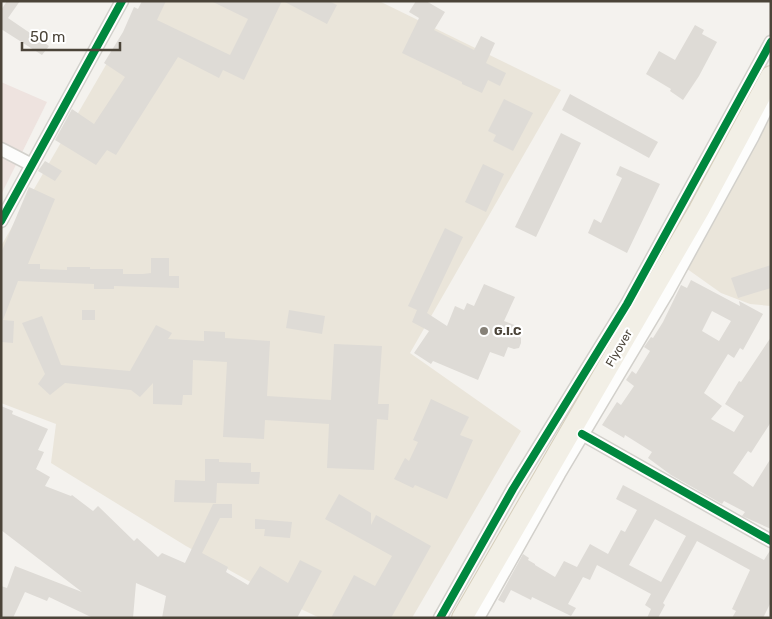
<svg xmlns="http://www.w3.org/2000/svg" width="772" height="619" viewBox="0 0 772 619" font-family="Rubik,sans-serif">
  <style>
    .education { fill: #eae5da }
    .medical { fill: #eee3df }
    .building { fill: #dedbd6; fill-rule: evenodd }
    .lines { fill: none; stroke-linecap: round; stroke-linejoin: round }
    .minor-casing { stroke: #d2d0cb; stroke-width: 15 }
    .primary-casing { stroke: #d6cebb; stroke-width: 22 }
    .minor { stroke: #fdfdfc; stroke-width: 12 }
    .primary { stroke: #f2efe6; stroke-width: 20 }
    .cycleway-casing { stroke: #fff; stroke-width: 11 }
    .cycleway { stroke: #00873e; stroke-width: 8 }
    .poi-dot { fill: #868178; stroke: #fff; stroke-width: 2 }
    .labels { text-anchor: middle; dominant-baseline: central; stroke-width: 4.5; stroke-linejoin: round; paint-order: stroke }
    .poi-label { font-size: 12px; font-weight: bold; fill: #4b4439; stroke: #fff; text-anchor: start }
    .street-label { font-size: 12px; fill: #4b4439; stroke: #fff }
  </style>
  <rect width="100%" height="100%" fill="#f4f2ee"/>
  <path class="education" d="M143,1H379L561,90L410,353L521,431L412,618H320L288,603L186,546L51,463L56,424L1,403V246Z
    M771,112V306L750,304L721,293L683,266Z"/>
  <path class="medical" d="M1,82L47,102L1,195Z"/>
  <path class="building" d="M7,1H20L8,18L49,46L42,55L1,29V10Z
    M142,1H166L157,20L230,55L248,19L211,1H282L244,80L223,70L219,78L178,57L116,155L107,150L96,165L55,140L72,109L94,124L125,77L104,63L123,32L134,7L138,9Z
    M283,1H329L337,5L327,24Z
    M416,1H426L445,12L434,30L474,50L481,36L495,43L486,63L506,73L500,86L488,80L482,93L462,84V82L402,53L419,18L409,12Z
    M695,25L704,30L702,34L717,42L699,76L683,100L670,91L671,89L646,74L659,51L675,60Z
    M570,94L658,142L649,158L562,110Z
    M504,99L533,113L513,151L493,141L496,135L488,131Z
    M561,133L581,143L536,237L515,227Z
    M45,161L62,171L55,181L38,171Z
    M483,164L504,174L486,212L465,202Z
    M620,166L660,184L627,253L588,233L594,219L601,223L622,178L616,175Z
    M29,187L55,199L28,264H40V269L67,270V267H90V269H123V274H143L151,273V258H169V276H179V288L114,286V289H94V284L18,281L3,320L14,321L13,343L1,342V253Z
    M445,228L463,237L427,313L447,326L455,306L464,310L467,303L474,306L484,284L515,297L504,321L517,326L514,332L521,338V343L519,348L514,349L508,347L504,357L490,352L478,380L433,361L431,364L414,353L429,331L412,322L417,310L408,306Z
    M771,265V288L738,298L731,278Z
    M691,280L740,306L739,301L763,314L743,350L740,348L734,358L728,354L704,393L722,406L711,419L734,432L744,416L725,404L739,381L741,382L771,337V422L751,453L748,451L733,473L753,487L771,458V529L742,516L745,512L724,501L722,504L671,475L648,458L652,452L625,435L624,438L602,425L617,402L621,405L634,386L626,380L632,371L636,374L650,351L644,347L651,337L653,338L663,322L681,285L687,288ZM712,311L731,321L719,341L702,331Z
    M82,310H95V320H82Z
    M289,310L325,316L322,334L286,328Z
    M42,316L61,365L130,371L156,325L172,333L168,339L204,341V331L225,332V338L270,341L267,396L331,400L334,344L382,346L378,404H389L388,420L377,419L374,470L327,468L329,424L265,420L264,439L223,437L227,362L193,360L192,395H183L182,405L153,404V383L140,397L131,390L65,383L50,395L38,384L45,374L22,323Z
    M431,399L469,417L460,435L473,440L447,499L415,485L413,488L394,479L405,458L409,461L418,442L413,440Z
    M1,406L13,411L12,414L48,429L38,450L44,452L36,469L50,477L45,486L71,496L72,495L93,511L98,506L134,541L137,538L158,557L162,553L185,563L213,504H232V518H220L202,553L228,567L226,572L248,585L260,566L288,583L300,560L322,571L297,618H162L166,596L136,583L133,618H93L49,597L47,601L25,592L13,618H1V586L7,588L15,566L82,592L1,530Z
    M205,459H219V462L251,463V472H260L259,484L217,483L216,503L174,502L175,480L205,481Z
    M623,485L764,560L771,549V602L763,618H732L736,611L732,609L750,570L697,541L663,603L665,605L658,618H647L651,609L645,605L651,594L597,565L590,580L583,577L568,604L576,608L571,616L532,597L531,600L511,590L504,603L498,600L523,554L529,558L528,560L535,564V565L555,577L564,561L577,567L590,544L608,554L621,530L625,532L637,510L616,499ZM655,519L686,536L661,582L629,565Z
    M339,494L371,513V525L376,515L431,546L391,618H331L354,575L375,586L392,556L325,519Z
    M255,519L292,522L290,538L264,536L265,529H255Z"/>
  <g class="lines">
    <defs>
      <path id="minor" d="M1,149L32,165
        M1,221L122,1
        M582,434L771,541
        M440,618L513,489L627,304L771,42
        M478,618L559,474L667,293L753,136L771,99"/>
      <path id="primary" d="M462,618L699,210L771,76"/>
    </defs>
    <use href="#minor" class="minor-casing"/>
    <use href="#primary" class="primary-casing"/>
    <use href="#minor" class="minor"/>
    <use href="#primary" class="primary"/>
    <defs>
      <path id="cycleway" d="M1,221L122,1
        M582,434L771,541
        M440,618L513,489L627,304L771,42"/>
    </defs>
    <use href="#cycleway" class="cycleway-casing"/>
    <use href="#cycleway" class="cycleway"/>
  </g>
  <circle class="poi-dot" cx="484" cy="331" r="5"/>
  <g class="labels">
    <g class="poi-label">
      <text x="494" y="331">G.I.C</text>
    </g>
    <g class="street-label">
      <text transform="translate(619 348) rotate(-60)">Flyover</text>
    </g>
  </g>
  <rect width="772" height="619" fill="none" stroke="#4b4439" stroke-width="5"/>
  <path d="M22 42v8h98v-8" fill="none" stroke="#4b4439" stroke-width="2.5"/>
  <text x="30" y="42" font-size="15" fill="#4b4439" stroke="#ffffff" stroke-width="4" paint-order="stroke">50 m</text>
</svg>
